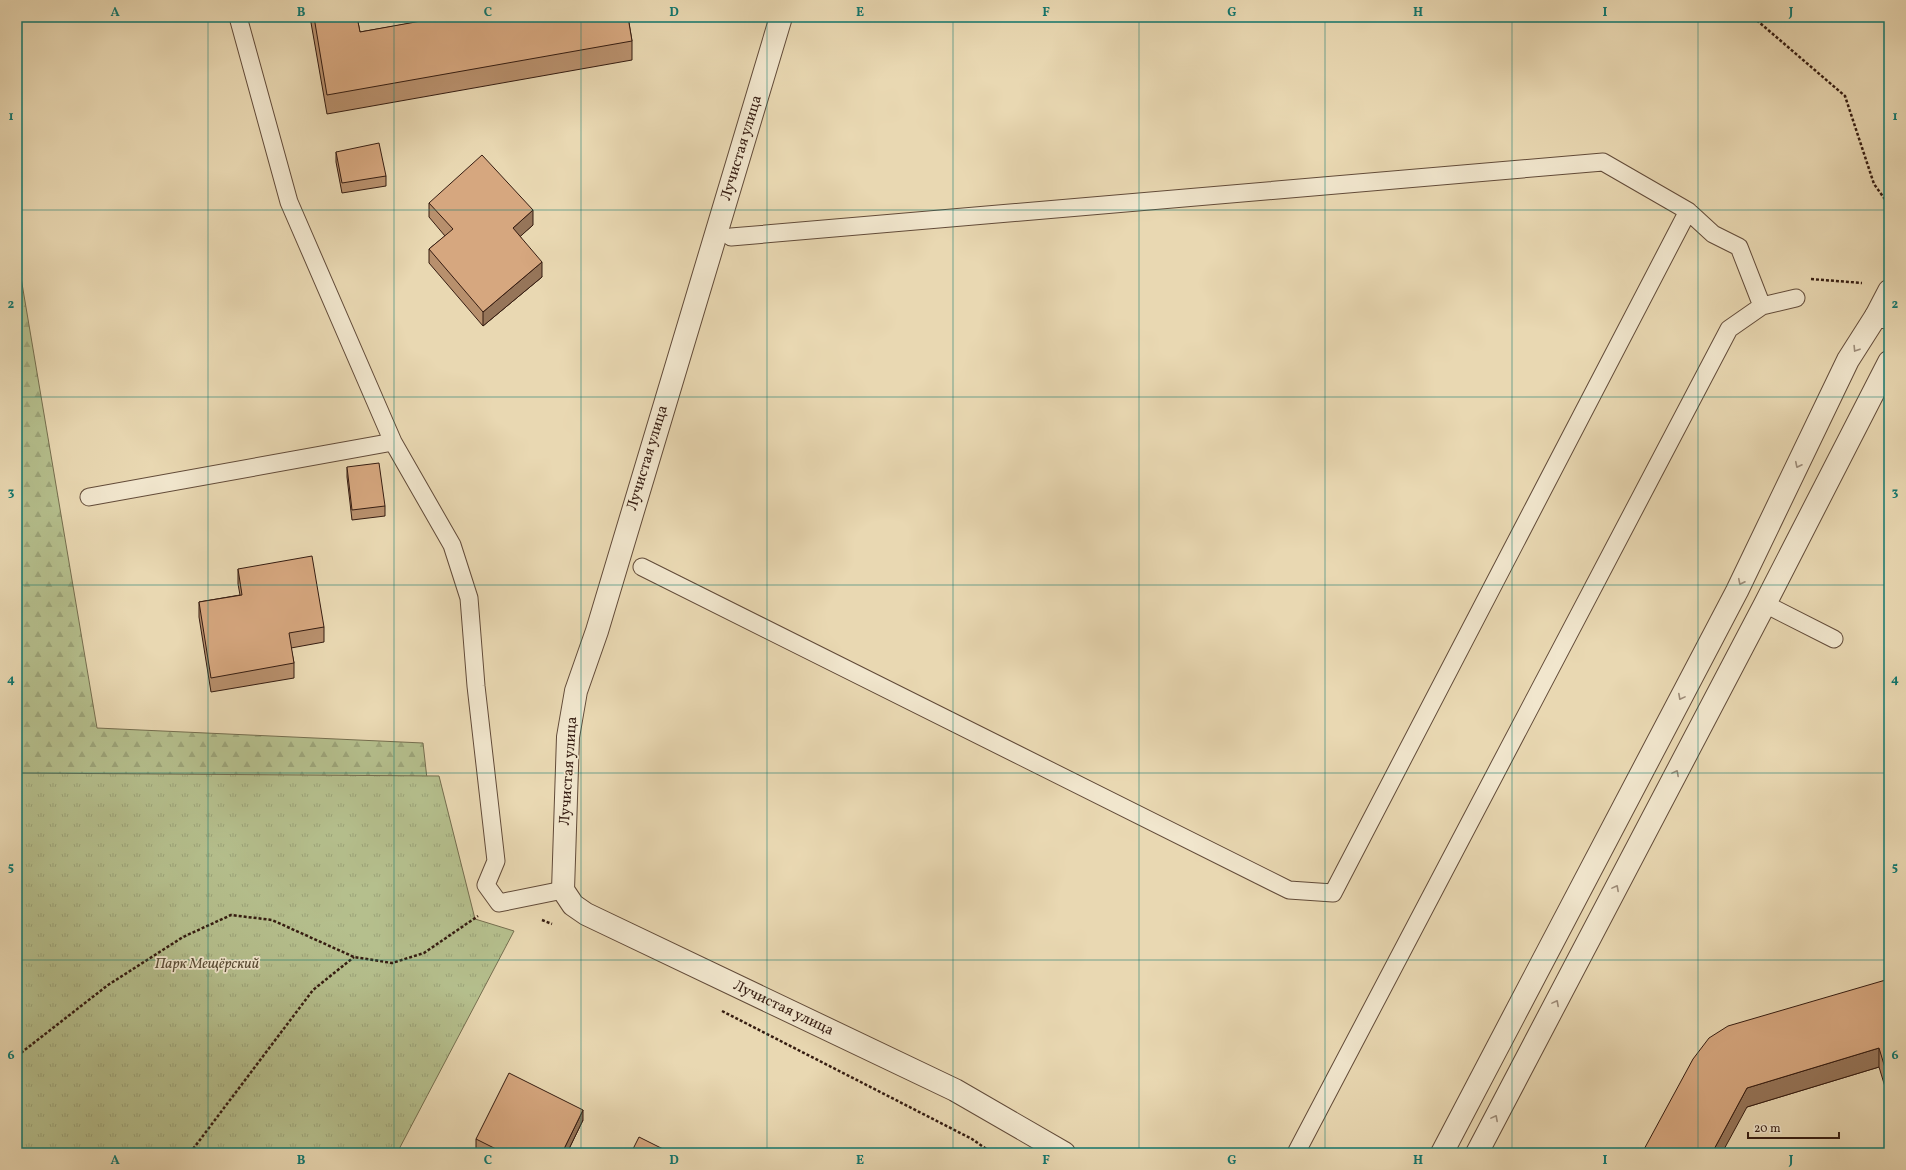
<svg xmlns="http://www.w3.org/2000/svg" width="1906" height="1170" viewBox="0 0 1906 1170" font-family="Vollkorn,serif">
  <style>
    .forest { fill: url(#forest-firs); stroke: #756e4f }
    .park { fill: url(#park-tufts); stroke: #756e4f }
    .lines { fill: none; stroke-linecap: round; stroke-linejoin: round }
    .service-casing { stroke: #624b39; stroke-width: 19 }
    .minor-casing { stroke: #624b39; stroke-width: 24 }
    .tertiary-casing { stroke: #624b39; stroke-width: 24 }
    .path { stroke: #351c11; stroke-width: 2.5; stroke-dasharray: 3 2; stroke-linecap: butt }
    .service { stroke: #f1e6cd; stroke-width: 17 }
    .minor { stroke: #f1e6cd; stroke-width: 22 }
    .tertiary { stroke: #f1e6cd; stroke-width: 22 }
    .wall { fill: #b8906d; stroke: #351c11 }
    .shaded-wall { fill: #967559; stroke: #351c11 }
    .building { fill: #d6a77f; stroke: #351c11 }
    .oneway { stroke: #9c8b78 }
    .grid { fill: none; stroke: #0f766e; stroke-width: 1; stroke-opacity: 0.55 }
    .labels { text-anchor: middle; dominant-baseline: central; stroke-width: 3.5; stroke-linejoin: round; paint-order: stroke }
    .street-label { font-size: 15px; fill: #351c11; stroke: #f1e6cd }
    .park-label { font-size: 15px; font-style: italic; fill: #5b4d36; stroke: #f1e6cd }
    .neatline { fill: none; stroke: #0f766e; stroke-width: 1.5 }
    .grid-label { font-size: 13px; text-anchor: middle; font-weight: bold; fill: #0f766e }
  </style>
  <defs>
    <pattern id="forest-firs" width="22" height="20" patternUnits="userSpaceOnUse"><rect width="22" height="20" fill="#b5bf8d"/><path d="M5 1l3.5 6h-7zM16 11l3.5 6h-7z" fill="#9ca479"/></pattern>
    <pattern id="park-tufts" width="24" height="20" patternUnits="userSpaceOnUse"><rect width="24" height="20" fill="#b5bf8d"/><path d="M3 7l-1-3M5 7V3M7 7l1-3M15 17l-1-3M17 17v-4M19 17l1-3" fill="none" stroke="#9ca479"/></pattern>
  </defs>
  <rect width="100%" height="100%" fill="#e9d8b2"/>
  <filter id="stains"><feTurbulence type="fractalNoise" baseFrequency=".005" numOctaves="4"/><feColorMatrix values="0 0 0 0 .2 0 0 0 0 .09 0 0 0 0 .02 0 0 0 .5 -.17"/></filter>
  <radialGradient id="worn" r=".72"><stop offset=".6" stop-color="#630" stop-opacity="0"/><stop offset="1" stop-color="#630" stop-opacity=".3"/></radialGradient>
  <path class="forest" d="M17,254L97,728L423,743L452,1003L17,1153Z"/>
  <path class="park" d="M17,773L439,776L475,919L514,931L397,1153H17Z"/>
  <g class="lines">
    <defs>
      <path id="service" d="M238,17L289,202L393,442
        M731,237L1603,162L1688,211L1713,234L1739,247L1762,306
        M89,497L393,442L452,545L469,598L476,686L496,861L486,885L499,903L563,890
        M642,567L1289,890L1333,893L1688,211
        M1765,604L1834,639
        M1296,1153L1729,329L1762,306L1796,298"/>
      <g id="minor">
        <path id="s1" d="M781,17L597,631L576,691L568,737L563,890L573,905L586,914L955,1090L1064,1153"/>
        <path d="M1876,316L1889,291"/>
      </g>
      <path id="tertiary" d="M1442,1153L1737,591L1848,360L1876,316L1889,318
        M1477,1153L1765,604L1889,362"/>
    </defs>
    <use href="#service" class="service-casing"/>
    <use href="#minor" class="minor-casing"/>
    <use href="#tertiary" class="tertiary-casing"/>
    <path class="path" d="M1753,17L1845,96L1874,184L1889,205
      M1811,279L1862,283
      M542,920L552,924
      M722,1011L972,1139L992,1153
      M17,1056L108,985L183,937L231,915L272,920L354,957L392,963L424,953L478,916
      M190,1153L313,990L354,957"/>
    <use href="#service" class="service"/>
    <use href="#minor" class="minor"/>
    <use href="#tertiary" class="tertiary"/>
  </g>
  <path class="wall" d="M310,17H357L360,32L418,22L417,17H628L632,41V60L327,114Z
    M336,152L386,176V186L342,193L336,162Z
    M429,203L533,225L520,236L542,277L483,326L429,263V249L445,236L429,217Z
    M347,467L385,506V516L352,520L347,477Z
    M238,569L324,627V642L291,648L294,663V678L211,692L199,617V602L240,595L238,584Z
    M1889,979V1100L1879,1067L1747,1107L1642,1153Z
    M583,1120L567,1153H484L476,1149V1139Z"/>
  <path class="shaded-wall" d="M533,210V225L513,243V228Z
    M542,262V277L483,326V312Z
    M1879,1048V1067L1747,1107L1722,1153H1712L1747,1088Z
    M583,1110V1120L567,1153H562Z"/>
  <path class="building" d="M314,17H357L360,32L421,21L420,17H628L632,41L327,95Z
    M379,143L386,176L342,183L336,152Z
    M482,155L533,210L513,228L542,262L483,312L429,249L453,229L429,203Z
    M379,463L385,506L352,510L347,467Z
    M312,556L324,627L289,633L294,663L211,678L199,602L242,595L238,569Z
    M1889,979V1081L1879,1048L1747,1088L1712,1153H1642L1693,1059L1709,1038L1728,1026Z
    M509,1073L583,1110L562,1153H504L476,1139Z
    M639,1137L671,1153H631Z"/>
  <defs><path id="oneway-chevron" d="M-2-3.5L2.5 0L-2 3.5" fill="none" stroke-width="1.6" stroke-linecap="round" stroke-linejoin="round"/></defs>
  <g class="oneway">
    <use href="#oneway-chevron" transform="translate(1856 349) rotate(122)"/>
    <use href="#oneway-chevron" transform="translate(1798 465) rotate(116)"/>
    <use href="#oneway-chevron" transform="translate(1741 582) rotate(116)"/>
    <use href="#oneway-chevron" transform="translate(1681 697) rotate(118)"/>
    <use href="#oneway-chevron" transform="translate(1676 773) rotate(-62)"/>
    <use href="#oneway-chevron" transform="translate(1616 888) rotate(-62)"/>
    <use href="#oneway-chevron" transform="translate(1556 1003) rotate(-62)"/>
    <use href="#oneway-chevron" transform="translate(1495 1118) rotate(-62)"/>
  </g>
  <path class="grid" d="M208,17V1153M394,17V1153M581,17V1153M767,17V1153M953,17V1153M1139,17V1153M1325,17V1153M1512,17V1153M1698,17V1153M17,210H1889M17,397H1889M17,585H1889M17,773H1889M17,960H1889"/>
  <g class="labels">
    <g class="street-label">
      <text transform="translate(742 148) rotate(-73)">Лучистая улица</text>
      <text transform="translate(648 458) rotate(-73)">Лучистая улица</text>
      <text transform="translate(569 771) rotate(-86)">Лучистая улица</text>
      <text stroke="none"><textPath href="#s1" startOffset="1157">Лучистая улица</textPath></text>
    </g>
    <g class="park-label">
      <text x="207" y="964">Парк Мещёрский</text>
    </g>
  </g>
  <rect width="1906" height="1170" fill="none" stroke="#e9d8b2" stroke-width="44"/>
  <path d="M1748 1132v6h91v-6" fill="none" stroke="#351c11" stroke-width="2"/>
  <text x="1754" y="1132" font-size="12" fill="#351c11" stroke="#f1e6cd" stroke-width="3" paint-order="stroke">20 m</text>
  <rect x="22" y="22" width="1862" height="1126" class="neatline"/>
  <g class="grid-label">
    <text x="115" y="16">A</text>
    <text x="301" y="16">B</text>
    <text x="488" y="16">C</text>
    <text x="674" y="16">D</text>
    <text x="860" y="16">E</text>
    <text x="1046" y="16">F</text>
    <text x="1232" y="16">G</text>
    <text x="1418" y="16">H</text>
    <text x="1605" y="16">I</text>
    <text x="1791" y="16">J</text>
    <text x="11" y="120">1</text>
    <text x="1895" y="120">1</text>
    <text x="11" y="308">2</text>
    <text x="1895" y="308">2</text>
    <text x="11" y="496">3</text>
    <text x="1895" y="496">3</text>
    <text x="11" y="683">4</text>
    <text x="1895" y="683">4</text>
    <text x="11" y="871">5</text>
    <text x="1895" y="871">5</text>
    <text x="11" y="1059">6</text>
    <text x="1895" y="1059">6</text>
    <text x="115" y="1164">A</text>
    <text x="301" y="1164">B</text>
    <text x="488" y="1164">C</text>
    <text x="674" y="1164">D</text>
    <text x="860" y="1164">E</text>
    <text x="1046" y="1164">F</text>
    <text x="1232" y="1164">G</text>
    <text x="1418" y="1164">H</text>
    <text x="1605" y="1164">I</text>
    <text x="1791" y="1164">J</text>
  </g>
  <rect width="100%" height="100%" filter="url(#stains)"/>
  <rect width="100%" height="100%" fill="url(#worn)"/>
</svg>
